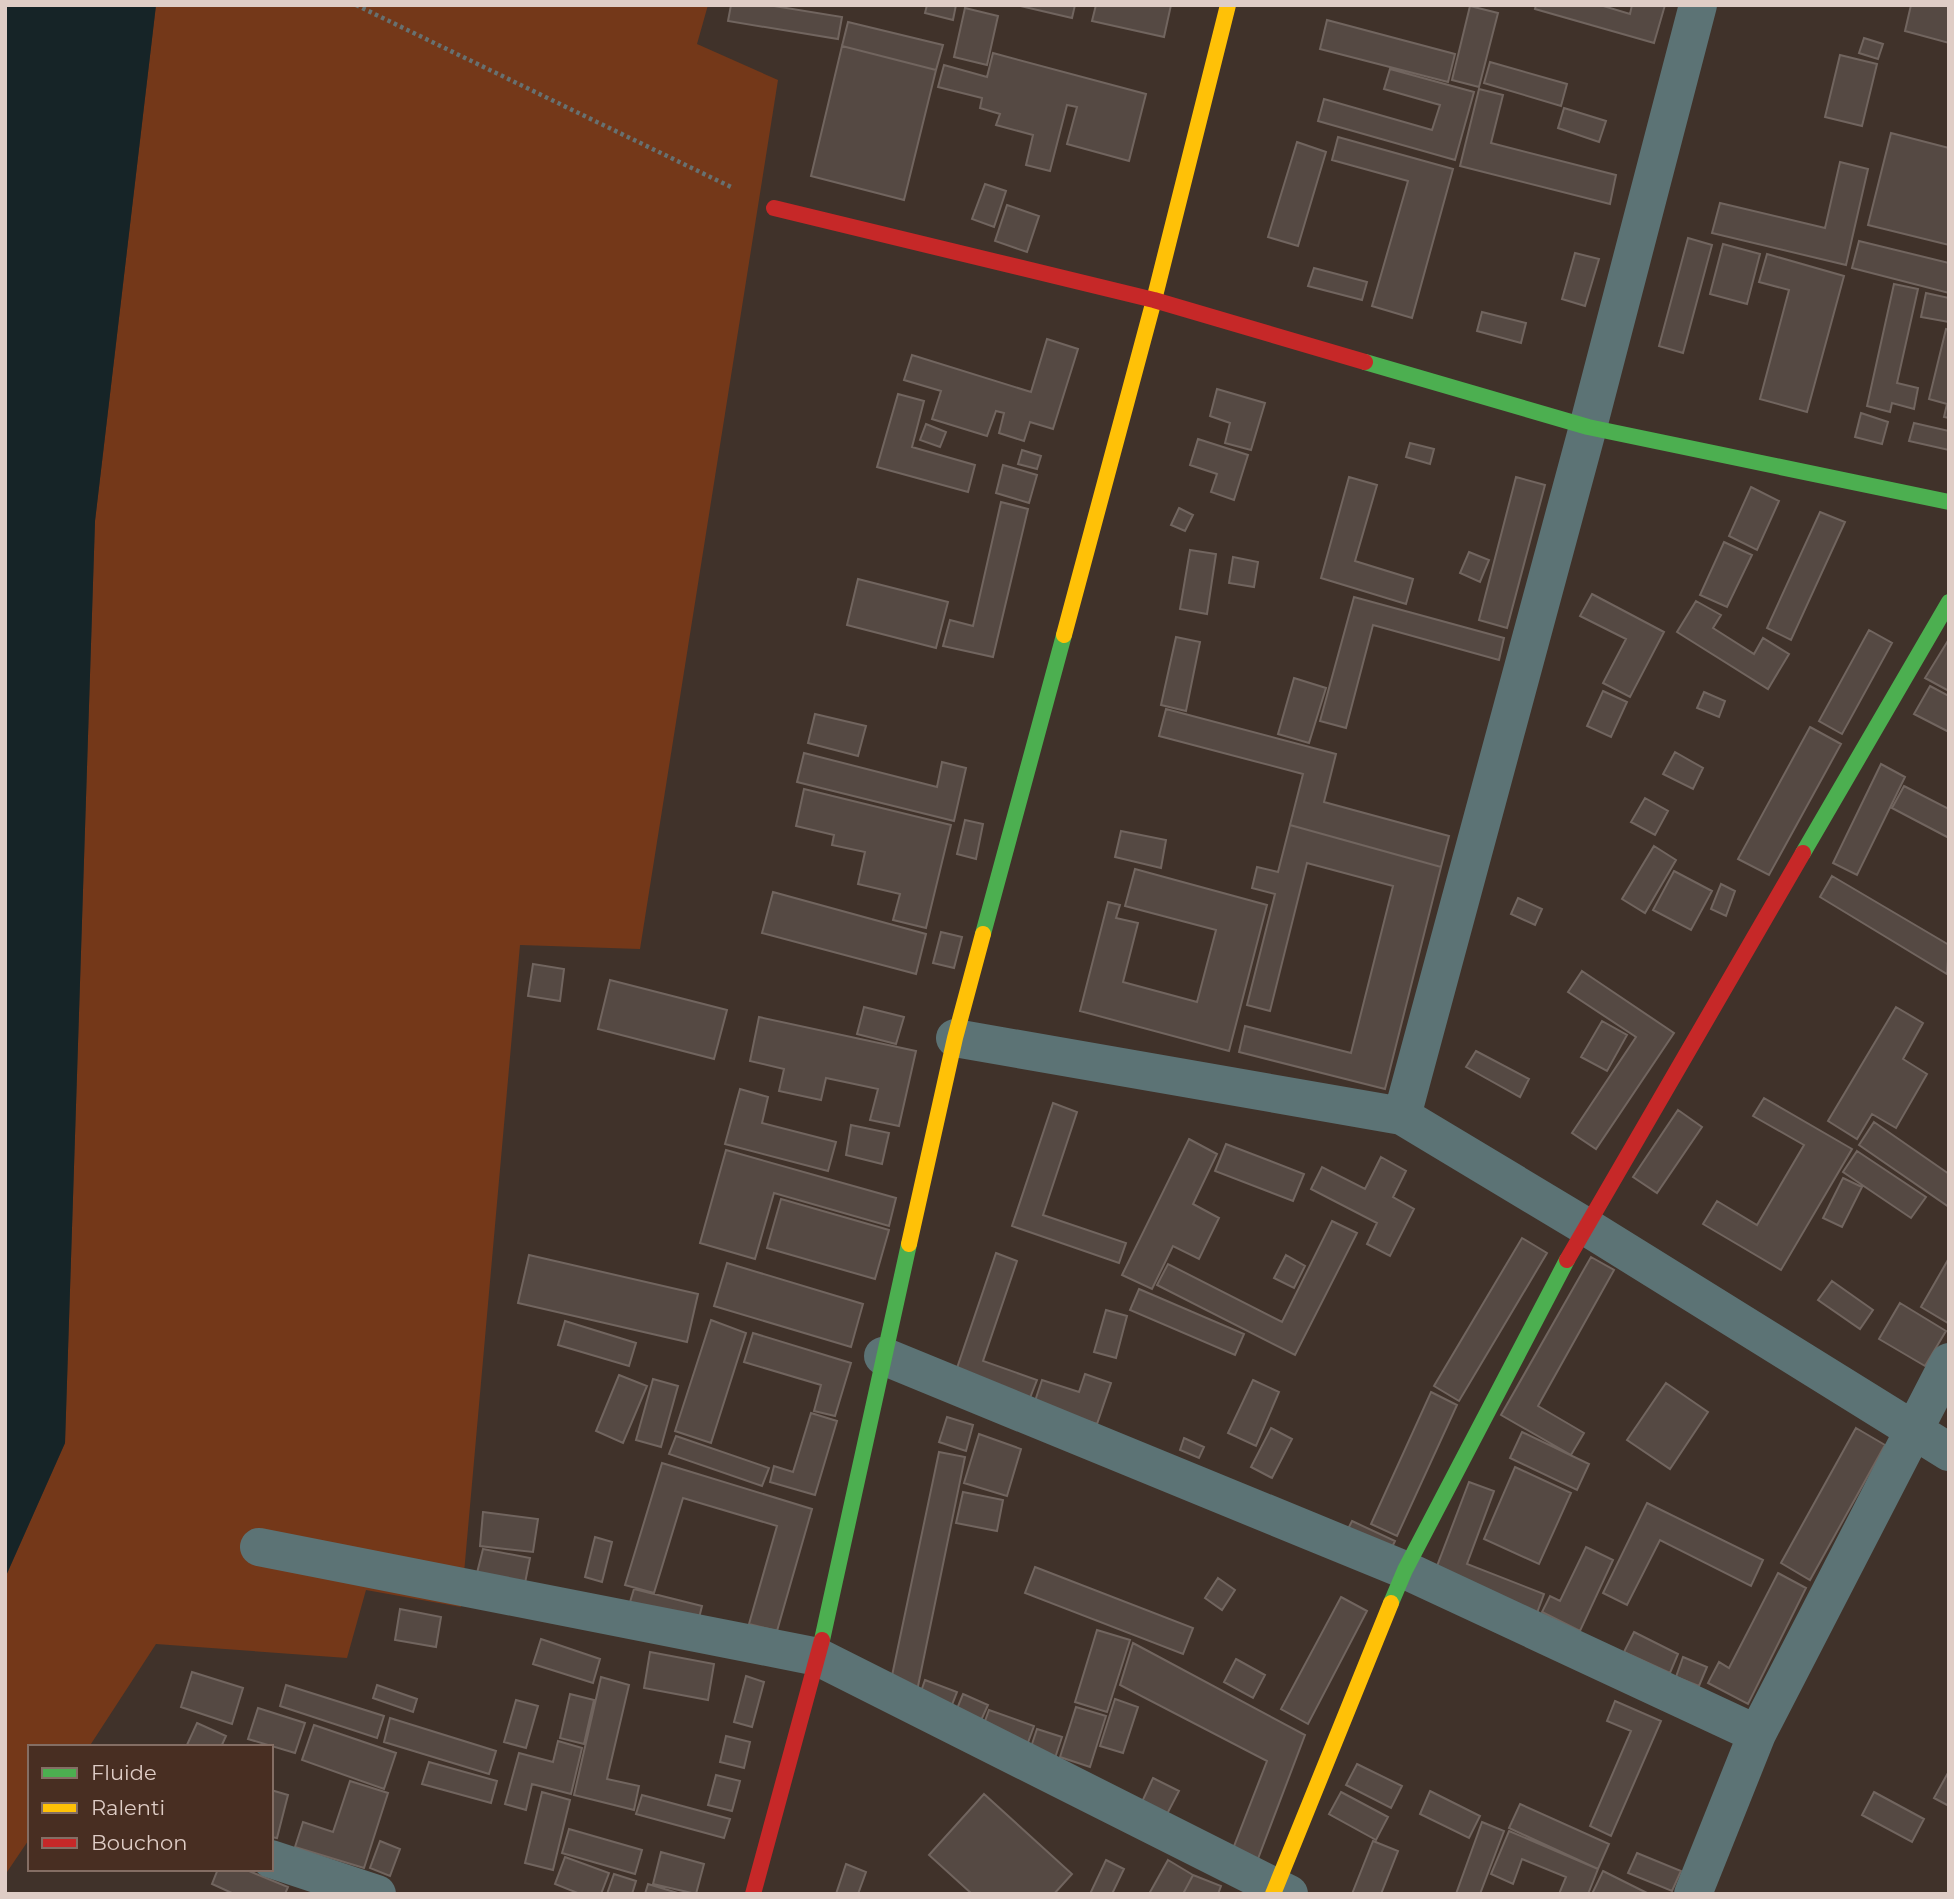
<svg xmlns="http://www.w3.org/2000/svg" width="1954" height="1899" viewBox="0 0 1954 1899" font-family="Montserrat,sans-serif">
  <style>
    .green { fill: #743819 }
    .water { fill: #162427 }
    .building { fill: #554943; stroke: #71655f; stroke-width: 2 }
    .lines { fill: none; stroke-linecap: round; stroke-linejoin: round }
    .path { stroke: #677171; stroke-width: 4.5; stroke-dasharray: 3.5 3.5; stroke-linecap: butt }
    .street { stroke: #5c7375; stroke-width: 38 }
    .fast { stroke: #4caf50; stroke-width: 16 }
    .slow { stroke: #ffc107; stroke-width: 16 }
    .jam { stroke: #c62828; stroke-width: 16 }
  </style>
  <rect width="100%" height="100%" fill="#40322a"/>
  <path class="green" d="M156,5H708L697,44L778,80L640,949L520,945L461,1607L366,1590L347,1658L156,1644L89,1747H30V1838L5,1875V1578L65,1443L95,521Z"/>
  <path class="water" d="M5,5H156L95,521L65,1443L5,1578Z"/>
  <path class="building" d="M731,5H768L842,17L838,39L728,21Z
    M927,5H956L953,20L925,13Z
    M1016,5H1075L1072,18Z
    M1096,5H1171L1164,37L1092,21Z
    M1536,5H1600L1630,14L1632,5H1665L1654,43L1535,9Z
    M1911,5H1949V43L1905,31Z
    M1470,6L1498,13L1479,87L1452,80Z
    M965,8L998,16L987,65L954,57Z
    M1327,20L1455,54L1448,82L1320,49Z
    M848,22L943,45L936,70L842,46Z
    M1864,38L1883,44L1878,59L1859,53Z
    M842,46L936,70L904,200L811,176Z
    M993,53L1146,94L1129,161L1067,144L1077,107L1067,105L1050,171L1026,165L1033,135L996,125L1000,114L980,108L982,98L938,87L944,65L987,77Z
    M1840,55L1877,64L1862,126L1825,117Z
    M1490,62L1567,84L1561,106L1484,83Z
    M1390,69L1474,92L1455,160L1318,121L1324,99L1432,130L1440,105L1384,89Z
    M1479,89L1503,95L1491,143L1616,175L1610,204L1460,166Z
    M1564,108L1606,121L1599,142L1558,128Z
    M1891,133L1949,148V245L1868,225Z
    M1338,137L1453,169L1412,318L1372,306L1408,181L1332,160Z
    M1297,142L1326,152L1298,246L1268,237Z
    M1840,162L1868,169L1846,265L1712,233L1720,203L1825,228Z
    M985,184L1006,191L994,227L972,219Z
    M1007,205L1039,216L1027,252L995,241Z
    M1688,238L1712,245L1683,353L1659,346Z
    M1859,241L1949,263V293L1852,268Z
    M1723,244L1760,254L1747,304L1710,294Z
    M1575,253L1599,259L1585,306L1562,299Z
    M1767,254L1844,276L1807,412L1760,399L1789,290L1759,282Z
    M1314,268L1367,282L1362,300L1308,286Z
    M1894,284L1918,289L1897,383L1918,388L1914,409L1892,403L1890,412L1867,406Z
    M1926,293L1949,298V322L1921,317Z
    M1482,312L1526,323L1521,343L1477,331Z
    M1946,329L1949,330V418L1944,417L1947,404L1929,399Z
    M1047,339L1078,349L1053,429L1030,422L1024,441L999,433L1004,413L996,411L987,436L932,419L941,391L904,380L912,355L1031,392Z
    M1217,389L1265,403L1251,450L1225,443L1230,423L1210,416Z
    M898,394L924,401L912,447L975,465L968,492L877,467Z
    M1861,413L1888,422L1882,444L1855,437Z
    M1914,423L1949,431V450L1909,441Z
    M926,424L946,432L940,447L920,440Z
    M1198,439L1248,455L1234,500L1211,492L1217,474L1190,465Z
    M1410,443L1434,449L1430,464L1406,457Z
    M1022,450L1041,456L1037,469L1018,464Z
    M1003,465L1037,475L1029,503L996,493Z
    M1349,477L1377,485L1355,561L1413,579L1406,604L1321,578Z
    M1516,477L1545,485L1507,628L1479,620Z
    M1751,487L1779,501L1757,550L1729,536Z
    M1001,502L1028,509L993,657L943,646L950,620L973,626Z
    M1179,508L1193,515L1185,531L1171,525Z
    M1820,512L1845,522L1791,640L1767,628Z
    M1724,542L1752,555L1727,607L1700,595Z
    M1190,550L1216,554L1207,614L1180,609Z
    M1469,552L1489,560L1480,582L1460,573Z
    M1233,557L1258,562L1254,587L1229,583Z
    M858,579L948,602L936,648L847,625Z
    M1592,594L1664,632L1630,697L1603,683L1626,639L1580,616Z
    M1354,597L1504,638L1499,660L1373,625L1346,728L1320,721Z
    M1696,601L1721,615L1713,628L1754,654L1763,638L1789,654L1768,689L1677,632Z
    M1869,630L1892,643L1842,734L1819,721Z
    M1176,637L1200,642L1186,711L1161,705Z
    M1949,639V691L1925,678Z
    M1294,678L1326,688L1309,743L1278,734Z
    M1930,686L1949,696V732L1914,714Z
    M1603,691L1627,702L1611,737L1587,726Z
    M1704,692L1725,701L1719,717L1697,708Z
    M1166,709L1336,754L1324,802L1449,836L1441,867L1290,825L1303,774L1159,736Z
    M815,714L866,726L858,756L808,743Z
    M1810,727L1841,744L1769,875L1738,859Z
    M1675,752L1703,768L1693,789L1663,774Z
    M804,753L937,787L942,762L966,768L954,821L797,782Z
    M1881,764L1905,777L1857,875L1833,863Z
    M1904,786L1949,809V838L1892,808Z
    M804,789L951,825L926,928L893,920L900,894L858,884L865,852L832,845L834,835L796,826Z
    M1645,798L1668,811L1655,835L1631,822Z
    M965,820L983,824L976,859L957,854Z
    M1290,825L1441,867L1385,1089L1239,1052L1245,1026L1351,1053L1393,886L1307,863L1270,1011L1247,1005L1275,894L1252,888L1257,867L1278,872Z
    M1121,831L1166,840L1161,868L1115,857Z
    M1654,846L1676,860L1645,913L1622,899Z
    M1135,869L1267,905L1229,1051L1080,1011L1108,902L1120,905L1116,918L1138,923L1123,982L1197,1002L1216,930L1125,906Z
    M1674,871L1712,891L1691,930L1653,910Z
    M1832,876L1949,945L1947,974L1820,897Z
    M1721,884L1735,891L1726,916L1711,909Z
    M773,892L926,934L916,974L762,933Z
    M1518,898L1542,909L1535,925L1511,914Z
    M941,932L962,937L954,968L933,963Z
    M533,964L564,969L560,1001L528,996Z
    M1582,971L1674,1033L1596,1149L1572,1133L1636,1037L1568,992Z
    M610,980L727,1010L714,1059L598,1029Z
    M864,1007L904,1017L896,1044L857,1034Z
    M1896,1007L1923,1023L1903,1059L1927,1074L1896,1128L1872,1114L1857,1139L1828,1121Z
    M759,1017L916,1051L899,1126L870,1120L878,1089L826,1078L821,1100L779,1091L784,1069L750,1061Z
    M1602,1021L1627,1035L1607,1071L1581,1057Z
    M1476,1051L1529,1079L1520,1097L1466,1067Z
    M740,1089L768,1097L762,1123L836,1142L828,1171L725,1144Z
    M1764,1098L1852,1149L1781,1270L1703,1224L1717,1201L1757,1225L1804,1145L1753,1116Z
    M1053,1103L1077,1112L1043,1215L1126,1243L1119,1263L1012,1226Z
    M1678,1110L1702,1127L1657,1193L1633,1177Z
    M1874,1122L1949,1174V1207L1859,1145Z
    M851,1125L889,1133L882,1164L846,1155Z
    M1189,1139L1217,1154L1193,1204L1219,1218L1199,1259L1173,1246L1152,1289L1122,1275Z
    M1226,1144L1304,1174L1293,1201L1215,1171Z
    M726,1150L896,1198L889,1226L774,1193L755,1259L700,1243Z
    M1857,1151L1926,1197L1911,1218L1843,1172Z
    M1381,1157L1406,1171L1393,1197L1414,1209L1390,1256L1367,1244L1377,1223L1311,1189L1322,1167L1365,1189Z
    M1843,1178L1862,1187L1842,1227L1823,1218Z
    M781,1199L889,1230L875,1279L767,1248Z
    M1332,1221L1357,1233L1295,1355L1157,1285L1168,1264L1282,1322Z
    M1522,1238L1547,1253L1459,1401L1434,1386Z
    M996,1253L1017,1261L983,1361L1037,1380L1028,1403L954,1377Z
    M529,1255L698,1294L687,1342L518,1303Z
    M1286,1255L1305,1266L1294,1288L1274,1278Z
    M1591,1257L1614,1270L1538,1406L1584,1433L1571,1455L1501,1415Z
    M1949,1258V1321L1948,1323L1921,1307Z
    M727,1263L863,1304L851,1347L714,1306Z
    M1832,1281L1873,1310L1860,1329L1818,1300Z
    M1139,1289L1244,1334L1235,1355L1130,1310Z
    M1900,1303L1946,1331L1925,1366L1879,1339Z
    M1106,1310L1127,1316L1116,1358L1094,1352Z
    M711,1320L746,1333L711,1443L675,1431Z
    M565,1321L636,1343L629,1366L558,1345Z
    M753,1333L851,1363L835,1416L814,1411L821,1385L744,1362Z
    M1085,1374L1111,1383L1097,1424L1034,1404L1042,1380L1079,1392Z
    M619,1375L647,1386L623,1443L596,1431Z
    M653,1379L678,1386L661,1447L636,1440Z
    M1253,1380L1279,1392L1256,1446L1228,1433Z
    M1666,1383L1708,1412L1670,1469L1627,1440Z
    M1431,1392L1457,1405L1397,1536L1371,1524Z
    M811,1413L837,1421L815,1495L770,1482L774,1466L793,1472Z
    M947,1417L973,1425L966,1451L939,1442Z
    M1271,1428L1292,1439L1272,1478L1251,1467Z
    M1856,1428L1885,1445L1810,1580L1781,1563Z
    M1522,1432L1589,1464L1577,1490L1510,1458Z
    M979,1434L1021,1449L1007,1496L964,1483Z
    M676,1436L769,1468L762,1486L669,1454Z
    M1184,1438L1204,1447L1199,1458L1180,1450Z
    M939,1452L965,1457L916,1696L889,1690Z
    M662,1463L812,1509L777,1631L749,1624L777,1526L683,1498L654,1593L625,1585Z
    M1515,1467L1571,1493L1539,1564L1484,1539Z
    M1469,1482L1494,1491L1467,1564L1544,1594L1537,1613L1434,1574Z
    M963,1492L1003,1500L997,1531L956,1523Z
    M1647,1503L1763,1560L1751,1586L1660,1540L1627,1605L1603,1593Z
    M483,1512L538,1519L533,1552L480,1546Z
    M1352,1521L1395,1541L1386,1560L1343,1539Z
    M595,1537L612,1542L602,1582L585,1577Z
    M1586,1547L1613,1560L1580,1631L1542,1612L1550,1596L1560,1601Z
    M483,1549L530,1558L525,1583L477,1573Z
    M1035,1567L1193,1628L1183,1654L1025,1593Z
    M1778,1573L1806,1588L1748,1704L1708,1683L1719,1662L1729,1668Z
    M1218,1578L1235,1590L1222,1610L1205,1598Z
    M634,1589L702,1606L696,1630L627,1612Z
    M1341,1597L1367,1611L1308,1724L1281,1709Z
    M400,1609L441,1617L436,1647L395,1640Z
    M1097,1630L1130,1640L1107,1712L1075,1702Z
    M1634,1632L1678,1654L1670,1673L1624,1652Z
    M541,1639L600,1659L593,1683L533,1664Z
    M1133,1643L1305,1735L1256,1864L1231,1854L1267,1761L1120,1685Z
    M650,1652L714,1664L708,1700L644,1688Z
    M1683,1657L1707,1667L1699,1686L1676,1677Z
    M1236,1659L1265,1675L1253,1698L1224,1682Z
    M192,1672L243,1688L232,1724L181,1707Z
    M746,1676L764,1682L752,1727L734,1722Z
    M601,1677L629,1685L607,1779L639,1786L634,1810L574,1795Z
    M925,1680L957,1692L948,1715L917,1703Z
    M286,1685L384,1716L377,1738L280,1706Z
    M377,1685L417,1699L413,1712L373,1698Z
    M570,1694L594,1700L584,1744L560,1738Z
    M963,1694L988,1705L978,1727L954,1716Z
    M1115,1699L1138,1707L1123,1753L1100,1746Z
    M516,1700L538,1706L526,1748L504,1742Z
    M1615,1701L1661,1721L1611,1836L1590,1826L1631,1731L1607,1721Z
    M1076,1707L1106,1716L1090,1767L1060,1757Z
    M258,1708L305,1723L295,1753L248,1739Z
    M989,1710L1034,1726L1026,1748L981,1732Z
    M390,1718L496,1751L489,1774L384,1742Z
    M197,1723L226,1736L221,1747H186Z
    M314,1725L396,1753L384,1789L302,1760Z
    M1037,1729L1062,1737L1055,1758L1030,1750Z
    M726,1736L750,1742L744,1768L720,1762Z
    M558,1741L582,1748L571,1794L532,1784L526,1810L505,1804L519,1753L553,1762Z
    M429,1762L497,1781L491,1803L422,1784Z
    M1357,1764L1402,1786L1391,1808L1346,1785Z
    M1949,1771V1806L1934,1798Z
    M716,1775L740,1781L732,1811L708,1805Z
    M1153,1778L1179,1791L1166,1816L1141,1804Z
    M350,1781L388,1793L364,1868L295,1847L303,1822L333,1832Z
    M271,1790L288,1795L277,1838L271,1837Z
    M1430,1791L1480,1816L1469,1838L1420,1814Z
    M542,1792L570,1800L553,1870L525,1863Z
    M1341,1792L1388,1817L1376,1840L1329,1814Z
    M1874,1792L1924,1819L1912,1842L1862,1815Z
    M984,1794L1072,1874L1054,1894H972L929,1855Z
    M642,1795L730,1819L724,1838L636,1814Z
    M1520,1804L1609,1844L1598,1869L1509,1828Z
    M1482,1822L1504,1831L1480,1894H1456Z
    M569,1829L642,1850L635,1874L562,1853Z
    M1509,1831L1598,1869L1588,1894H1559L1566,1877L1522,1859L1513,1884L1491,1874Z
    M380,1841L400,1849L390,1876L370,1868Z
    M1373,1841L1398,1851L1381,1894H1352Z
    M661,1852L704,1864L696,1894L653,1884Z
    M1637,1853L1681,1871L1672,1891L1628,1873Z
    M565,1857L609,1873L601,1894H580L555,1884Z
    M1106,1860L1124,1869L1112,1894H1090Z
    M1168,1860L1193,1875L1183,1894H1149Z
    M846,1864L866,1872L858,1894H836Z
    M218,1869H244L288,1887L285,1894H234L212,1884Z
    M1603,1871L1647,1893L1592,1894Z
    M614,1874L636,1881L632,1894H607Z
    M1193,1875L1221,1886L1218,1894H1183Z
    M648,1884L681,1894H645Z"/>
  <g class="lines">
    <path class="path" d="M356,5L733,188"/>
    <path class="street" d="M955,1038L1402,1116L1585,1226L1949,1452
      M1402,1116L1588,427L1698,5
      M883,1356L1405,1570L1757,1734
      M259,1547L818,1657L1289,1894
      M271,1859L377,1894
      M1693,1894L1757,1734L1949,1362"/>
    <path class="fast" d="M1365,362L1588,427L1949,502
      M1803,853L1949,602
      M983,934L1064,635
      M1391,1603L1405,1570L1567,1260
      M822,1640L909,1244"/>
    <path class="slow" d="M1064,635L1154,300L1228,5
      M909,1244L955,1038L983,934
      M1273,1894L1391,1603"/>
    <path class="jam" d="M774,208L1154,300L1365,362
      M1567,1260L1803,853
      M753,1894L822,1640"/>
  </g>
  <rect width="1954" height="1899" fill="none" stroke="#dfcdc6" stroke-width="14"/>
  <rect x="28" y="1745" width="245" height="126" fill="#482e22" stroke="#846e64" stroke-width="2"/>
  <rect x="42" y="1768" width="35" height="10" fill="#4caf50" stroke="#846e64" stroke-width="2"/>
  <text x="91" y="1780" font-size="21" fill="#dfcdc6">Fluide</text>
  <rect x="42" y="1803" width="35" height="10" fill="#ffc107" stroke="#846e64" stroke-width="2"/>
  <text x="91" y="1815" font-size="21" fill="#dfcdc6">Ralenti</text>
  <rect x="42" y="1838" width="35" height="10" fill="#c62828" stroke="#846e64" stroke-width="2"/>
  <text x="91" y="1850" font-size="21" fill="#dfcdc6">Bouchon</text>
</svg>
